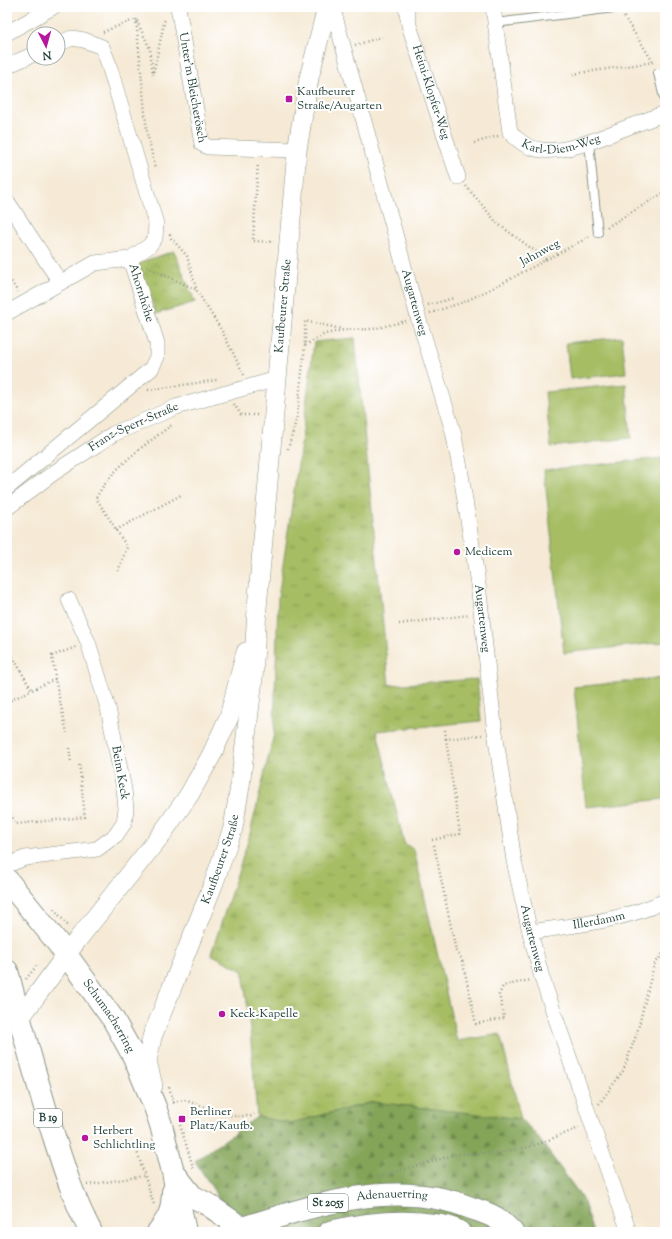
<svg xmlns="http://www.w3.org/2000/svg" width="672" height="1239" viewBox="0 0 672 1239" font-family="'Sorts Mill Goudy',serif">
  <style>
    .grass { fill: url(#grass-tufts); stroke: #627d4c }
    .forest { fill: url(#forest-firs); stroke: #527046 }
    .park { fill: url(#park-crowns); stroke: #627d4c }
    .garden { fill: #a6bd63; stroke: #627d4c }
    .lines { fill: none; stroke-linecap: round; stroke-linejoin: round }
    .service-casing { stroke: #8a9485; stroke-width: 10 }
    .minor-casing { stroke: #8a9485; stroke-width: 16 }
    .tertiary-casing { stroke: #8a9485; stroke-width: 20 }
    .primary-casing { stroke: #8a9485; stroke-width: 24 }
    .path { stroke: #8a9485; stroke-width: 2.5; stroke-dasharray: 1 3; stroke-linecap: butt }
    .service { stroke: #fff; stroke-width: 8 }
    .minor { stroke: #fff; stroke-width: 15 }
    .tertiary { stroke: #fff; stroke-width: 19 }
    .primary { stroke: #fff; stroke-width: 22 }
    .poi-dot { fill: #b5179e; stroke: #fff; stroke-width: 1.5 }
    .labels { text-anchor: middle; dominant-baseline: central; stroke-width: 4; stroke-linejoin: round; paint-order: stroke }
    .shield { fill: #fff; stroke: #627771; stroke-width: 1 }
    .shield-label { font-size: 11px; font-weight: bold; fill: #1f3d34 }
    .street-label { font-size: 12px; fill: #1f3d34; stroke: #fff }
    .poi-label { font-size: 12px; fill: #1f3d34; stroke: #fff; text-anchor: start }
  </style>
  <defs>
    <pattern id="grass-tufts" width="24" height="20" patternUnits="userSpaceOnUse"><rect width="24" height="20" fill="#a6bd63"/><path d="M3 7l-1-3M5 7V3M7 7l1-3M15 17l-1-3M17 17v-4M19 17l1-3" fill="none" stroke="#879b52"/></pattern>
    <pattern id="forest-firs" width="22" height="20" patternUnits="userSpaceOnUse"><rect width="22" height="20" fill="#84a459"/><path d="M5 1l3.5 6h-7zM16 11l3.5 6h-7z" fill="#6b874a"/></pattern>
    <pattern id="park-crowns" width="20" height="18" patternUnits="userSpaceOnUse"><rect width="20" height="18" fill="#a6bd63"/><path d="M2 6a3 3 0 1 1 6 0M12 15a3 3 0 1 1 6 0" fill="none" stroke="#879b52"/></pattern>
  </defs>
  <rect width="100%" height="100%" fill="#fff"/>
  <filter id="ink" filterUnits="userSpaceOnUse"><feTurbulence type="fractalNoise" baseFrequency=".025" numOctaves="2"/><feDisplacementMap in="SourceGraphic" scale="8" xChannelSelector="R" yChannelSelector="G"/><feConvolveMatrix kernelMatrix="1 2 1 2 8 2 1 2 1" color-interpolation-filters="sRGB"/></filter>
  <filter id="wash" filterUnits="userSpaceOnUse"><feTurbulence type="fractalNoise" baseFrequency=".012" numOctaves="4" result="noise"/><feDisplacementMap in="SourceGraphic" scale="16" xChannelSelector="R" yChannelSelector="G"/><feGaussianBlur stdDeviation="0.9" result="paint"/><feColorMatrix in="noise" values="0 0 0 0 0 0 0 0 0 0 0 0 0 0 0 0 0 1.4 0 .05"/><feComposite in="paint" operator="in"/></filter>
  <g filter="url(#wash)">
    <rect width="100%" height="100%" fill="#f6ead6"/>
    <path class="grass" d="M355,338L389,685L477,679L481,721L377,731L404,843L414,850L457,1041L500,1034L521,1119L373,1102L291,1123L257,1117L250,1028L243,971L211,954L249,838L274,734L278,598L303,431L314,342Z"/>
    <path class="forest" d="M373,1102L521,1119L534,1132L583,1199L593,1232H226L220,1200L195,1161L257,1117L291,1123Z"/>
    <path class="park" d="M174,251L195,302L156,314L138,263Z"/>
    <path class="garden" d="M622,337L626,373L570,379L566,343Z
      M626,384L631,438L551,447L545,392Z
      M662,458L665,488V642L564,653L544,470Z
      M665,678V799L586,807L574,687Z"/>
  </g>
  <g filter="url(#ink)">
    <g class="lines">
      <defs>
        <path id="service" d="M496,23L622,7
          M658,73L665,102
          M589,142L598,233"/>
        <g id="minor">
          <path id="s1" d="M178,7L202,144L208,147L297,150"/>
          <path id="s2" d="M406,7L409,25L458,177"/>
          <path id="s3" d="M493,7L510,132C519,142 529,149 542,150C563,153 593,141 613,133C630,126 648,120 665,113"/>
          <path id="s4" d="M327,8L334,13L418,317L453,431L460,468L478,584L494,725L514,861L530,932L542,978L629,1232"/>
          <path d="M7,33L53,7"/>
          <path d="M7,66L34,54"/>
          <path d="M7,201L60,282"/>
          <path d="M7,313L95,263L130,259L149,246L155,238L156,224L108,62L102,47L84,40L72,38L58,44"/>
          <path d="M7,488L151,369L157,357V343L130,259"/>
          <path id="s5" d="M7,508L52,474L113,434L176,407L277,379"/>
          <path d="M7,865L25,858L97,849L116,835L124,823L126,809L124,789L108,708L88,642L69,600"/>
          <path id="s6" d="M530,932C575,925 623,921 665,901"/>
        </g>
        <g id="tertiary">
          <path d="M20,1018L78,939L161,835L189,795L211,756L229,717L246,652"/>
          <path id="s7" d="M153,1086L147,1061L152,1037L213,885L233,828L240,786L253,679L257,608L297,150L309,78L327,7"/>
        </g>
        <g id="primary">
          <path id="s8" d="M7,880L57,942L113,1019L134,1057L155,1107L161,1125L173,1172L185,1232"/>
          <path d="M7,971C20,1021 34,1071 49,1121C61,1158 72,1197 91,1232"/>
          <path d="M174,1173L192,1196L207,1204L242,1228"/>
          <path d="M158,1232C170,1216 172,1212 173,1192"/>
          <path id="s9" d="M231,1232C307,1207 393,1176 471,1208C480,1211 491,1214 499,1220C503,1223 508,1228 512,1232"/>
          <path d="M330,1232C364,1224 399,1220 433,1225C443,1226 451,1227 459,1232"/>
        </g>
      </defs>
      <use href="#service" class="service-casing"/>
      <use href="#minor" class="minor-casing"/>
      <use href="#tertiary" class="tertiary-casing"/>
      <use href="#primary" class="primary-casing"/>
      <path class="path" d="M624,17L654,63
        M136,19L147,133L155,167
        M137,21L150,49L153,75L165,18
        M103,32L136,19
        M355,45L382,37
        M573,74L654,62
        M474,143L498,136
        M258,162L253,241L274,242
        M466,186L498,224L546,259
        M607,227L665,192
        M170,234L171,238L187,256L197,291L222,331L244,375
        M147,267L197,290
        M7,275L18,292
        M428,305L454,298
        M430,313L464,302L493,288L589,237
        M305,345L325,334L344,330L373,329L406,321
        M148,390L217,380
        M234,404L241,415H257
        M288,449L297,417L305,345V321L342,329
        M116,530L181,495
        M118,571L127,547L96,498C113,466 145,445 173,424
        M399,624L469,615
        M7,646L32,691
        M53,664L52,656L76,647
        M54,666L55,679
        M7,702L55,679L67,733
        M445,730L446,739
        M69,748L71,763
        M7,807L16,824L85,817L79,762
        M432,840L460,834L446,739L482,735
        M434,845L456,951L462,959L476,1024L504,1018L503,1011
        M54,909L69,927
        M26,979L38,964
        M502,1007L499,995L503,986L530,980
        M169,1087L174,1104
        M173,1102L184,1100L233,1116H251L254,1114
        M599,1104L623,1071L637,1033L654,965L665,951
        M180,1125L194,1170
        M134,1142L154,1205
        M378,1177L457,1154L498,1153L533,1146L579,1128
        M87,1185L144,1176"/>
      <use href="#service" class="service"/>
      <use href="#minor" class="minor"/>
      <use href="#tertiary" class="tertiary"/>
      <use href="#primary" class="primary"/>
    </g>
  </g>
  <g class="poi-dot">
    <rect x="285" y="95" width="8" height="8" rx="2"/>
    <circle cx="457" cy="552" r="4"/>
    <circle cx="222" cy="1014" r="4"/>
    <rect x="178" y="1115" width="8" height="8" rx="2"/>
    <circle cx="85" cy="1138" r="4"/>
  </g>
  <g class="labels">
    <g class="shield">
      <rect x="34" y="1109" width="28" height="18" rx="3"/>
      <rect x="308" y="1194" width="40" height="18" rx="3"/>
    </g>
    <g class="shield-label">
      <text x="48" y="1118">B 19</text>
      <text x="328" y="1203">St 2055</text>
    </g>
    <g class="street-label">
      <text stroke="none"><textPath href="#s1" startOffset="82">Unter'm Bleicherösch</textPath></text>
      <text stroke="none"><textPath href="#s2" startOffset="89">Heini-Klopfer-Weg</textPath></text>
      <text stroke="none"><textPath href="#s3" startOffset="183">Karl-Diem-Weg</textPath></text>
      <text transform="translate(540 253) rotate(-28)">Jahnweg</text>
      <text transform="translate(141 293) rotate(73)">Ahornhöhe</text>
      <text stroke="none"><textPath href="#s4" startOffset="309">Augartenweg</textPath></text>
      <text stroke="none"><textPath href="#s7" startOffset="799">Kaufbeurer Straße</textPath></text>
      <text stroke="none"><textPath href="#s5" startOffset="151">Franz-Sperr-Straße</textPath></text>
      <text stroke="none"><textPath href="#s4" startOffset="633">Augartenweg</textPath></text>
      <text transform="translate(120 773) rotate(80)">Beim Keck</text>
      <text stroke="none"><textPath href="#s7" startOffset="241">Kaufbeurer Straße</textPath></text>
      <text stroke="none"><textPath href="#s6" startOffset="70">Illerdamm</textPath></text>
      <text stroke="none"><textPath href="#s4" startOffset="957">Augartenweg</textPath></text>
      <text stroke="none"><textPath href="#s8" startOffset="170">Schumacherring</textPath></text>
      <text stroke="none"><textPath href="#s9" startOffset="166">Adenauerring</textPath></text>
    </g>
    <g class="poi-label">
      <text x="297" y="92">Kaufbeurer<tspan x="297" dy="14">Straße/Augarten</tspan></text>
      <text x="465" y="552">Medicem</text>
      <text x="230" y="1014">Keck-Kapelle</text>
      <text x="190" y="1112">Berliner<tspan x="190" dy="14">Platz/Kaufb.</tspan></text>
      <text x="93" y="1131">Herbert<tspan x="93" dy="14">Schlichtling</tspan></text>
    </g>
  </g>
  <rect width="672" height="1239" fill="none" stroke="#fff" stroke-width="24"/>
  <g transform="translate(46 46) rotate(174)"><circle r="19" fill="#ffffff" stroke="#a5b1ae"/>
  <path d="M0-3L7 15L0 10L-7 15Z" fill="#b5179e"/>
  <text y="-6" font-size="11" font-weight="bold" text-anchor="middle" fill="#1f3d34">N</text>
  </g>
</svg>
